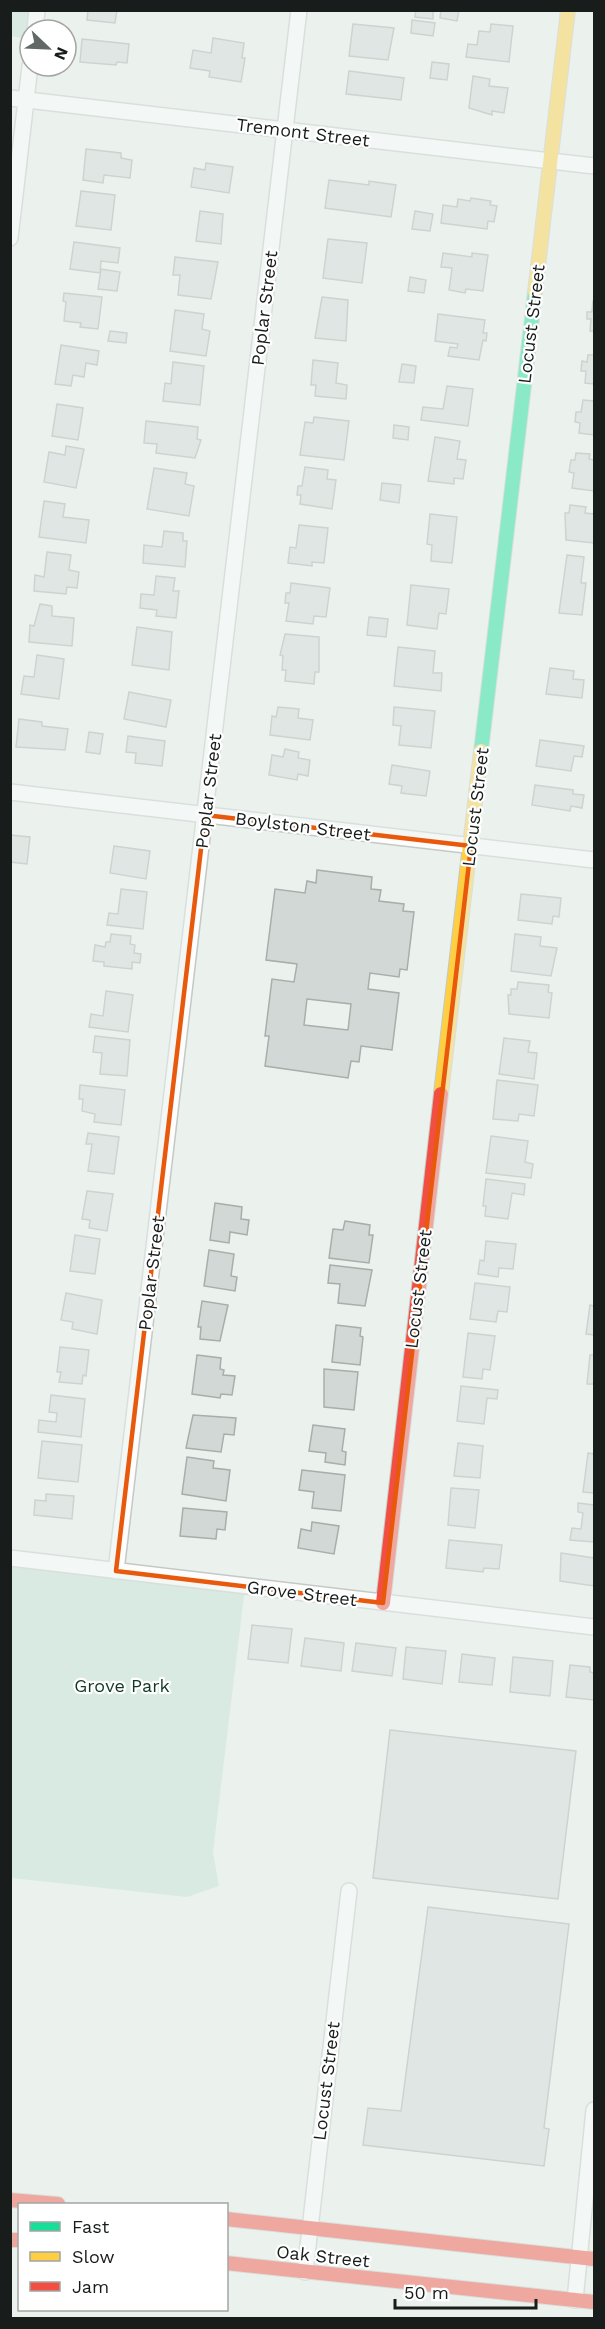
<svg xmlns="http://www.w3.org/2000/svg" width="605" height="2329" viewBox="0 0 605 2329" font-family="'Work Sans',sans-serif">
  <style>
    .green { fill: #c2e1d1 }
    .building { fill: #d2d8d5; stroke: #a9aeab; stroke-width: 1.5; fill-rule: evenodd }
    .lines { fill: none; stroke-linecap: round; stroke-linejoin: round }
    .street-casing { stroke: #c4c9c6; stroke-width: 18 }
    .fast-casing { stroke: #c4c9c6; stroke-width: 16 }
    .slow-casing { stroke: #c4c9c6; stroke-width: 16 }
    .jam-casing { stroke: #c4c9c6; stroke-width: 16 }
    .street { stroke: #fcfdfc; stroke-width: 15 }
    .fast { stroke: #16e098; stroke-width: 14 }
    .slow { stroke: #ffcf43; stroke-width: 14 }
    .jam { stroke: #f24e42; stroke-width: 14 }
    .marked { fill: none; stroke: #e8590c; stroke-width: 4.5; stroke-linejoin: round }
    .labels { text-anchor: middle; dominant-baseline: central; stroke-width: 4.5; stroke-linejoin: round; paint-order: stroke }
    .street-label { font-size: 18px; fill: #181d1b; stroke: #fff }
    .park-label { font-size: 18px; fill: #113827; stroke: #fff }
  </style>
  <rect width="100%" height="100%" fill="#ebf2ee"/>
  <path class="green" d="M10,11H33L30,40L11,36Z
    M11,1560L245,1588L213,1852L219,1886L187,1897L11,1878Z"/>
  <path class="building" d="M88,10H117L115,23L87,20Z
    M416,10H433V19L415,17Z
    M441,10H459L457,21L440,18Z
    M412,20L435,23L433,36L411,33Z
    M353,24L394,28L388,60L349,56Z
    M491,24L513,26L509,62L466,57L468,44L477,45L479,31L490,32Z
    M213,38L244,43L242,58H245L241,82L209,77L210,71L190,68L193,50L211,53Z
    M82,39L129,44L127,63L117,62L116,65L80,62Z
    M432,62L449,64L447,80L430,78Z
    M349,71L404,78L401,100L346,94Z
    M473,76L490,79L489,86L508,88L504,113L492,111V115L469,108Z
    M86,149L121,153V158L132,160L130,178L104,175L103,183L83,180Z
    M206,163L233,167L229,193L191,187L194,168L205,170Z
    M329,180L369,185V181L396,185L391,217L325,208Z
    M81,191L115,195L111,230L76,226Z
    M471,198L491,201L490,205L497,206L494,222L488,221L487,229L441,223L443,205L457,207L458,199L470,201Z
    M200,211L223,214L221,244L196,241Z
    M415,211L433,214L430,231L412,229Z
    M328,239L367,243L362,283L323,278Z
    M74,242L120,248L118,263L101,261L100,273L70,269Z
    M443,253L472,257V253L488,255L483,291L466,289L465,293L449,290L452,268L441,267Z
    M175,257L218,262L211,299L178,295L180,275H173Z
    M101,269L120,272L117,291L98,289Z
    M410,277L426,280L424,293L408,291Z
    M64,293L102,297L98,329L80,327L81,323L64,321L66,302L63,301Z
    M322,297L348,300L346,341L315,338Z
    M593,301H594V331H590L591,319H587V312H592Z
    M175,310L204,314L202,329L210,331L206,356L170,351Z
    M438,314L485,320L483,333H487L486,341L483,340L479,360L448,356L450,347L457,348L458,344L435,341Z
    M110,331L127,333L126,343L108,341Z
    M61,345L99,351L97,365L86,363L84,377L73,375L71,386L55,384Z
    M588,355H594V384L585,383L586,371H581L582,361L587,362Z
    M313,360L338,363L336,383L347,385L346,399L315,396L316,385H311Z
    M173,362L204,366L200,405L163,401L165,383L171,384Z
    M402,364L416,366L414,383L399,382Z
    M447,386L473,389L468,426L421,420L423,407L443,409Z
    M583,400L594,401V435L579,433L580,423L575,422L576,412H581Z
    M57,404L83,408L78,440L52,436Z
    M314,417L349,421L344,460L300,455L305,422L313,423Z
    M146,421L198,427L197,439L201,440L195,458L156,453L157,444L144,443Z
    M394,425L409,427L408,440L393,438Z
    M435,437L460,441L457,459L466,460L463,479L454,478V484L428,481Z
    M66,446L84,449L76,488L44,482L49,452L65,455Z
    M576,453L590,454L589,459L594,460V491L572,488L574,473L569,472L571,460H575Z
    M305,467L328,470L327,479L336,480L332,509L300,504L301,495H297L298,486H302Z
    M154,468L187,473L185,484L194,486L189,516L147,509Z
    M382,483L401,485L399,503L380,500Z
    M44,501L65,504L63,517L89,520L86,543L39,537Z
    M570,505L586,507L585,513L594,514V543L566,540L565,513H569Z
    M430,514L457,517L452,563L431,561L432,545L427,544Z
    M299,525L328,528L324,563L312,562V566L288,563L290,547L296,548Z
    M164,531L183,533V541H187L185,567L143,563L144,545L162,547Z
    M47,552L71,555L69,570L79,572L77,588L67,587L66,594L34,591L35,575L44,577Z
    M567,555L584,557L581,583H586L582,615L559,613Z
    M156,576L175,578L173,591H179L176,618L156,616L157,610L140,608L141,594L154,595Z
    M291,583L330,588L326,617L314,616L313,624L286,621L289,603H285L286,593H290Z
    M411,585L449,589L446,614L439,613L437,629L407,625Z
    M40,604L52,606V616L74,618L72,646L29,642L30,625L34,626Z
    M369,617L388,619L386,637L367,635Z
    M137,627L172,632L169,670L132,665Z
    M285,634L319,637V672H315L314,684L285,681L286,670H282L283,656L280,655Z
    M398,647L435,651L433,673H442L441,691L394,686Z
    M37,655L64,659L59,699L21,694L24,676L34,677Z
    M550,668L574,671L573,679L584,680L582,698L546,694Z
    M129,692L171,700L166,727L124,719Z
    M278,707L299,709L298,718L313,720L310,740L270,735L272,716L276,717Z
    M394,707L435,711L431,748L399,745L401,726L393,725Z
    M19,719L42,722V726L68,729L65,750L16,747Z
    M89,732L103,734L100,754L86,752Z
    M128,736L165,741L162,766L135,763L136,753L126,752Z
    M540,740L584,746L582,757L574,756L571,771L536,766Z
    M285,749L299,752L298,758L310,760L308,776L298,774L297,780L269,775L272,755L283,757Z
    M392,765L430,771L426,796L401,793L402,786L389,784Z
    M535,785L573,790V794L584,795L582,808L571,806L570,811L532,805Z
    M10,835L30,837L27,864L10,862Z
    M114,846L150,851L146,879L110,873Z
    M317,870L372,877L371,889L381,890L379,901L404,904L403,911L414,912L407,970L400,969L399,977L370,973L368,989L399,993L392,1050L361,1046L359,1062L351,1061L348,1078L265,1066L269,1036H265L272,979L294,982L297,964L266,960L275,889L305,893L307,881L316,883ZM307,999L351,1004L348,1030L304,1025Z
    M121,889L147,892L143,929L107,925L109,913L118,914Z
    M521,894L561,898L559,917L553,916L552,924L518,920Z
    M111,934L131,936L130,944L135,945L134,953L141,954L140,963L132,962V969L104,966V962L93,961L95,945L105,947L106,942H110Z
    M515,934L541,937L540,946L557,948L551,976L511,971Z
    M518,982L549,985L548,992L552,993L549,1018L509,1014L508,995H511V989H517Z
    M106,991L133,995L128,1032L89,1027L91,1014L103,1016Z
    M95,1036L130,1040L127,1076L100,1074L102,1053L93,1052Z
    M504,1038L530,1041L528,1052L537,1053L534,1079L499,1074Z
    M497,1080L538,1085L534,1116L519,1114L518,1121L493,1119Z
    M80,1085L125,1090L121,1125L94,1122L95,1114L82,1111L83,1099H79Z
    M88,1133L119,1137L114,1174L88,1171L92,1144H86Z
    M491,1136L528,1141L525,1162L533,1164L531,1178L486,1173Z
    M486,1179L525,1184L524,1195L512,1193L508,1219L485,1216L486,1206H483Z
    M87,1191L113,1194L107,1231L89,1228L90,1220L82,1219Z
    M215,1203L242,1207L241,1219L249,1220L247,1235L230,1232L229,1243L210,1240Z
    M345,1221L370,1225L369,1235H373L369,1263L329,1258L333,1229L343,1230Z
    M75,1235L100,1239L95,1274L70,1271Z
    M486,1241L516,1244L513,1269L499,1268L498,1277L478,1274L480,1260L484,1261Z
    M209,1250L234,1254L231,1276L237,1277L235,1291L204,1286Z
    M330,1265L372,1270L365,1306L338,1303L340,1284L328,1283Z
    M475,1283L510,1287L507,1312L498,1311L496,1322L470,1319Z
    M66,1293L102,1300L97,1334L72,1329L73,1322L61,1320Z
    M202,1301L228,1305L220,1341L200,1339L201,1327H198Z
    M590,1305L594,1306V1335L586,1334Z
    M336,1325L361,1328L360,1336L363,1337L360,1365L332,1362Z
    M468,1333L495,1336L490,1370L483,1369L482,1379L463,1377Z
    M60,1347L89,1350L86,1376L83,1375L82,1384L59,1382L61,1372H57Z
    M197,1355L221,1358L220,1369L224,1370L223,1375L235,1376L232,1395L221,1394L220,1398L192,1394Z
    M590,1355H594V1384H587Z
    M324,1369L358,1372L354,1410L324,1407Z
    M461,1386L498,1390L497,1399L487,1398L484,1424L457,1421Z
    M51,1395L85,1399L81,1437L38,1432L39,1420L56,1422L57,1413L49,1412Z
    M193,1415L236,1418L234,1435L224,1434L221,1452L186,1448Z
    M313,1425L345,1429L342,1451L346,1452L345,1465L325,1462L326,1453L309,1451Z
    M42,1441L82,1445L78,1482L38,1478Z
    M458,1443L483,1446L480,1478L454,1476Z
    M588,1453L594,1454V1493L583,1492Z
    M187,1457L214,1461L213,1468L230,1470L226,1501L182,1494Z
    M302,1470L345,1475L341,1511L312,1508L314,1492L299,1490Z
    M451,1488L479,1490L475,1528L448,1525Z
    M46,1494L74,1496L72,1519L34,1515L35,1500L46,1501Z
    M578,1503L594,1505V1542L570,1540L572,1528L581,1529L583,1513L578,1512Z
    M183,1508L227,1512L225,1530L217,1529L216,1539L180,1536Z
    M312,1522L339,1526L334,1554L298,1548L301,1529L311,1531Z
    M449,1540L502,1545L499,1569L484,1568L483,1572L446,1568Z
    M561,1553L594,1558V1586L560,1581Z
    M252,1625L292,1629L288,1663L248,1659Z
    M305,1638L344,1643L341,1671L301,1666Z
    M356,1643L396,1648L392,1676L352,1671Z
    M406,1647L446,1651L442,1684L403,1679Z
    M462,1654L495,1658L492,1685L459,1682Z
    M513,1657L553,1661L550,1696L510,1692Z
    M570,1665L590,1667V1672L594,1673V1700L566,1697Z
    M390,1730L576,1751L558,1899L373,1878Z
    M428,1907L569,1924L544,2128L549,2129L544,2166L363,2145L368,2108L401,2111Z"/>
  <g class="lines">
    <defs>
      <path id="street" d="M35,30L37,10
        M10,98L594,166
        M10,238L30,66
        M10,792L594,860
        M10,1558L594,1627
        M116,1571L299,10
        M305,2272L349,1891
        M575,2300L594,2110"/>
      <path id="fast" d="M481,751L535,292"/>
      <path id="slow" d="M535,292L568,10
        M441,1094L481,751"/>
      <path id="jam" d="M383,1603L441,1094
        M10,2200L58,2204
        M226,2219L594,2259
        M10,2240H20
        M226,2263L594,2302"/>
    </defs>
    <use href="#street" class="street-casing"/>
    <use href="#fast" class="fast-casing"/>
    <use href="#slow" class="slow-casing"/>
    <use href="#jam" class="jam-casing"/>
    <use href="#street" class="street"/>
    <use href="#fast" class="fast"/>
    <use href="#slow" class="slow"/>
    <use href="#jam" class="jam"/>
  </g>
  <path d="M0 0H605V2329H0ZM205,815L471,846L383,1603L116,1571Z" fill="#ebf2ee" fill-opacity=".55" fill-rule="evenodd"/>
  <path class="marked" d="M205,815L471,846L383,1603L116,1571Z"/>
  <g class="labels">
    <g class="street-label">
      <text transform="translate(303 132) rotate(7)">Tremont Street</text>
      <text transform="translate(264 308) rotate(-83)">Poplar Street</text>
      <text transform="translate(531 324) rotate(-83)">Locust Street</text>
      <text transform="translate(208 791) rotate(-83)">Poplar Street</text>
      <text transform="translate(475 807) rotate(-83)">Locust Street</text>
      <text transform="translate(303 826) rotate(7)">Boylston Street</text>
      <text transform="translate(151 1273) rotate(-83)">Poplar Street</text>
      <text transform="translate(418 1289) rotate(-83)">Locust Street</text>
      <text transform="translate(302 1593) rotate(7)">Grove Street</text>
      <text transform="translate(326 2081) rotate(-83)">Locust Street</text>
      <text transform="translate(323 2256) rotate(6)">Oak Street</text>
    </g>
    <g class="park-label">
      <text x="122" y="1685">Grove Park</text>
    </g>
  </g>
  <rect width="605" height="2329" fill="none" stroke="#181d1b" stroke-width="24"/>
  <rect x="18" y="2203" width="210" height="108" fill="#ffffff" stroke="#a3a5a4" stroke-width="1.5"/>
  <rect x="30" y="2222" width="30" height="9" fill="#16e098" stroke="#a3a5a4" stroke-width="1.5"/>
  <text x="72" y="2233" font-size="18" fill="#181d1b">Fast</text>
  <rect x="30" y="2252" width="30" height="9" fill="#ffcf43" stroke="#a3a5a4" stroke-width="1.5"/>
  <text x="72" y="2263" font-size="18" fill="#181d1b">Slow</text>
  <rect x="30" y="2282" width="30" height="9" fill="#f24e42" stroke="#a3a5a4" stroke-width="1.5"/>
  <text x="72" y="2293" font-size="18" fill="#181d1b">Jam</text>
  <g transform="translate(48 48) rotate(113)"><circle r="28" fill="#ffffff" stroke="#a3a5a4" stroke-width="1.5"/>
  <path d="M0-4.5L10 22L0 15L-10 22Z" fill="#626865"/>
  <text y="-9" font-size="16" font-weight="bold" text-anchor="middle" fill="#181d1b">N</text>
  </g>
  <path d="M395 2299v9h141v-9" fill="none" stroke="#181d1b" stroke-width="3"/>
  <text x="404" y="2299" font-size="18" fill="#181d1b" stroke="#ffffff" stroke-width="4.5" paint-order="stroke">50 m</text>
</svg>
